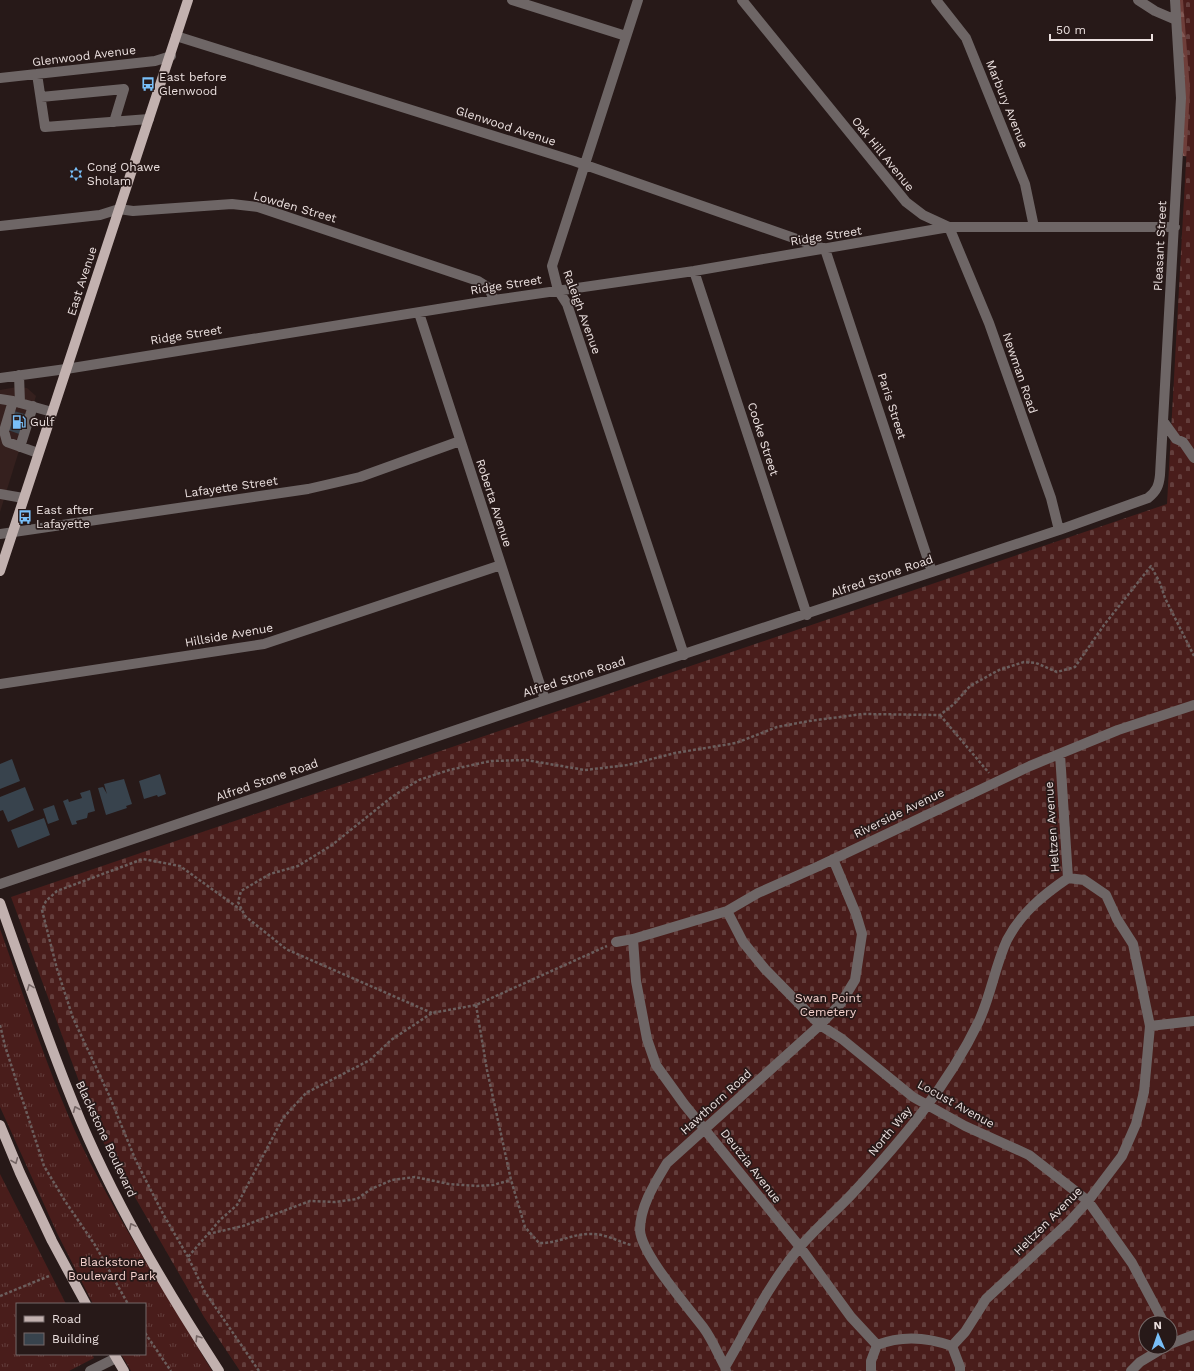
<svg xmlns="http://www.w3.org/2000/svg" width="1194" height="1371" viewBox="0 0 1194 1371" font-family="'Work Sans',sans-serif">
  <style>
    .built { fill: #35201e }
    .grass { fill: url(#grass-tufts) }
    .forest { fill: url(#forest-firs) }
    .cemetery { fill: url(#cemetery-stones); fill-rule: evenodd }
    .building { fill: #38434d }
    .lines { fill: none; stroke-linecap: round; stroke-linejoin: round }
    .minor-tunnel { stroke: #443736; stroke-width: 10; stroke-dasharray: 10 5; stroke-linecap: butt }
    .path { stroke: #6b5e5d; stroke-width: 2.5; stroke-dasharray: 3 2; stroke-linecap: butt }
    .minor { stroke: #6e6666; stroke-width: 10 }
    .major { stroke: #c2b1af; stroke-width: 10 }
    .oneway { stroke: #746564 }
    .labels { text-anchor: middle; dominant-baseline: central; stroke-width: 3.5; stroke-linejoin: round; paint-order: stroke }
    .street-label { font-size: 12px; fill: #ebe0df; stroke: #271918 }
    .poi-label { font-size: 12px; fill: #ebe0df; stroke: #271918; text-anchor: start }
    .park-label { font-size: 12px; fill: #f5d2ce; stroke: #271918 }
  </style>
  <defs>
    <pattern id="grass-tufts" width="24" height="20" patternUnits="userSpaceOnUse"><rect width="24" height="20" fill="#491d1b"/><path d="M3 7l-1-3M5 7V3M7 7l1-3M15 17l-1-3M17 17v-4M19 17l1-3" fill="none" stroke="#633e3c"/></pattern>
    <pattern id="forest-firs" width="22" height="20" patternUnits="userSpaceOnUse"><rect width="22" height="20" fill="#6e3e3a"/><path d="M5 1l3.5 6h-7zM16 11l3.5 6h-7z" fill="#835a56"/></pattern>
    <pattern id="cemetery-stones" width="16" height="16" patternUnits="userSpaceOnUse"><rect width="16" height="16" fill="#491d1b"/><path d="M2 7V4a2 2 0 0 1 4 0v3zM10 15v-3a2 2 0 0 1 4 0v3z" fill="#633e3c"/></pattern>
  </defs>
  <rect width="100%" height="100%" fill="#271918"/>
  <path class="built" d="M17,387L27,388L36,396L0,512V390Z"/>
  <path class="grass" d="M0,929C26,1001 49,1076 82,1146C120,1224 168,1297 212,1371H131L121,1354H145V1304H93L57,1233L0,1107Z
    M0,1174L66,1304H17V1354H92L94,1358L69,1371H0Z"/>
  <path class="forest" d="M1179,0H1194V157L1183,156Z"/>
  <path class="cemetery" d="M1183,0H1194V1371H240L204,1317L98,1133L11,897L1167,504L1190,90ZM1146,1323H1170V1347H1146Z"/>
  <path class="building" d="M14,411L28,415L22,435L8,430Z
    M12,759L20,781L0,789V764Z
    M160,774L166,794L158,797L157,795L144,799L139,781Z
    M124,779L132,804L126,806L127,808L106,815L98,788L103,787L107,794L104,784Z
    M25,787L34,810L8,822L3,810L0,811V797Z
    M90,790L95,811L88,813L87,818L76,821L77,824L72,825L63,801L68,799L69,802L82,798L80,793Z
    M54,805L59,820L48,824L43,809Z
    M44,818L50,835L18,848L11,830Z"/>
  <g class="lines">
    <path class="minor-tunnel" d="M11,419L25,425"/>
    <path class="path" d="M940,715L989,773
      M476,1005L487,1070L511,1180L525,1227L539,1243C556,1244 572,1234 589,1234C604,1233 617,1241 631,1245
      M432,1013L286,949L245,916L238,902L241,891L270,874L298,866L332,845L393,796L419,780L449,770L491,761L526,760L585,770L628,765L675,753L736,743L777,727L809,721L863,714L940,715L954,704L970,686L999,670L1024,662L1036,663L1057,672L1075,667L1104,625L1151,566L1160,583L1165,598L1194,656
      M0,1025L5,1046L44,1166L65,1201L95,1245L128,1304
      M208,1234L243,1226L310,1201L335,1202L357,1199L371,1189L392,1180L415,1177L449,1184L477,1186L493,1185L511,1180
      M188,1257L162,1212L136,1161L109,1095L73,1018L57,969L42,910L46,901L57,891L143,859L180,866L241,910
      M0,1296L49,1276
      M145,1333L171,1371
      M259,1371L205,1292L188,1257L220,1220L237,1205L283,1118L306,1093L370,1060L391,1040L432,1013L476,1005L607,946"/>
    <path class="minor" d="M512,0L626,36
      M638,0L552,266L558,290L567,304L684,655
      M742,0L906,202L923,215L949,227H1175
      M936,0L966,38L1025,184L1034,227
      M1138,0L1155,11L1176,20
      M176,36L574,161L825,249L932,572
      M37,74L45,127L149,119
      M0,78L155,61L171,56
      M41,97L124,89L114,122
      M0,226L100,215L119,209L133,211L232,204L258,207L478,281L489,288L494,300
      M949,227L989,323L1051,498L1059,530
      M694,271L807,615
      M419,313L545,700
      M19,375L20,403
      M0,378L66,369L494,300L694,271L949,227
      M0,399L13,401
      M1163,421L1176,439L1183,442L1194,458
      M20,447L33,406
      M38,453L7,442L4,431L13,401L52,412
      M0,494L23,498
      M0,534L308,489L360,477L460,441
      M0,684L264,644L501,565
      M0,884L545,700L1059,530L1148,498C1157,491 1159,485 1160,475L1181,98L1175,0
      M727,911L743,942L765,969L820,1025L842,1039L913,1097L965,1126L1029,1155L1088,1201L1132,1263L1164,1323
      M633,939L636,981L647,1039L656,1065L684,1104L800,1247L851,1317L877,1345
      M616,942L633,939L727,911L758,893L819,866L1030,766L1118,730L1194,705
      M1150,1026L1194,1021
      M1170,1344L1194,1335
      M952,1346L965,1332L986,1299L1068,1223L1088,1201L1122,1156L1136,1124L1144,1092L1150,1026L1133,944L1117,919L1106,895L1084,880L1068,878L1060,754
      M725,1367C718,1354 712,1339 703,1327C688,1307 641,1254 640,1230C640,1206 655,1183 667,1163L820,1025L841,1003L855,980L862,934L856,914L833,859
      M90,1371L116,1358
      M726,1371L725,1367C749,1326 769,1284 799,1248C815,1229 835,1212 852,1194C901,1141 948,1086 979,1021C991,995 995,966 1007,940C1021,913 1043,895 1068,878
      M871,1371V1361L877,1345C902,1335 927,1337 952,1346L960,1367V1371
      M1131,1371L1140,1362L1165,1347"/>
    <path class="major" d="M0,571L188,0
      M0,903C24,971 47,1039 74,1105C112,1199 164,1286 219,1371
      M0,1125L20,1173L52,1241L86,1304
      M114,1354L124,1371"/>
  </g>
  <defs><path id="oneway-chevron" d="M-2-3.5L2.5 0L-2 3.5" fill="none" stroke-width="1.6" stroke-linecap="round" stroke-linejoin="round"/></defs>
  <g class="oneway">
    <use href="#oneway-chevron" transform="translate(30 987) rotate(-111)"/>
    <use href="#oneway-chevron" transform="translate(76 1109) rotate(-113)"/>
    <use href="#oneway-chevron" transform="translate(15 1161) rotate(68)"/>
    <use href="#oneway-chevron" transform="translate(132 1226) rotate(-117)"/>
    <use href="#oneway-chevron" transform="translate(198 1338) rotate(-123)"/>
  </g>
  <defs>
    <symbol id="bus-bare" viewBox="-9 -9 18 18"><path d="M-5-6H5V4H4V6H2V4H-2V6H-4V4H-5ZM-3.5-4V0h7V-4ZM-3.5 1.2v1.5H-2V1.2ZM2 1.2v1.5H3.5V1.2Z" fill="#79bff8" stroke="#271918" stroke-width="2.5" paint-order="stroke"/></symbol>
    <symbol id="synagogue-bare" viewBox="-9 -9 18 18"><path d="M0-6.5L5.6 3.2H-5.6ZM0 6.5L5.6-3.2H-5.6Z" fill="#79bff8" stroke="#271918" stroke-width="2.5" paint-order="stroke"/></symbol>
    <symbol id="fuel-bare" viewBox="-9 -9 18 18"><path d="M-5.5-6h7V0h2V4h1.3V-2.5L3-4.5l.8-.8L6-3V5H2.5V1h-1V6h-7ZM-4.2-4.7v3.2H.2V-4.7Z" fill="#79bff8" stroke="#271918" stroke-width="2.5" paint-order="stroke"/></symbol>
  </defs>
  <g fill-rule="evenodd">
    <use href="#bus-bare" x="138" y="74" width="20" height="20"/>
    <use href="#synagogue-bare" x="66" y="164" width="20" height="20"/>
    <use href="#fuel-bare" x="9" y="412" width="20" height="20"/>
    <use href="#bus-bare" x="15" y="507" width="20" height="20"/>
  </g>
  <g class="labels">
    <g class="street-label">
      <text transform="translate(84 56) rotate(-7)">Glenwood Avenue</text>
      <text transform="translate(1007 104) rotate(68)">Marbury Avenue</text>
      <text transform="translate(506 126) rotate(18)">Glenwood Avenue</text>
      <text transform="translate(883 154) rotate(51)">Oak Hill Avenue</text>
      <text transform="translate(295 207) rotate(16)">Lowden Street</text>
      <text transform="translate(826 236) rotate(-9)">Ridge Street</text>
      <text transform="translate(1160 246) rotate(-87)">Pleasant Street</text>
      <text transform="translate(82 281) rotate(-72)">East Avenue</text>
      <text transform="translate(506 285) rotate(-9)">Ridge Street</text>
      <text transform="translate(582 312) rotate(70)">Raleigh Avenue</text>
      <text transform="translate(186 335) rotate(-9)">Ridge Street</text>
      <text transform="translate(1020 373) rotate(71)">Newman Road</text>
      <text transform="translate(892 406) rotate(72)">Paris Street</text>
      <text transform="translate(763 439) rotate(72)">Cooke Street</text>
      <text transform="translate(231 487) rotate(-8)">Lafayette Street</text>
      <text transform="translate(494 503) rotate(72)">Roberta Avenue</text>
      <text transform="translate(882 576) rotate(-19)">Alfred Stone Road</text>
      <text transform="translate(229 635) rotate(-10)">Hillside Avenue</text>
      <text transform="translate(574 677) rotate(-18)">Alfred Stone Road</text>
      <text transform="translate(267 780) rotate(-19)">Alfred Stone Road</text>
      <text transform="translate(899 813) rotate(-26)">Riverside Avenue</text>
      <text transform="translate(1052 827) rotate(-94)">Heltzen Avenue</text>
      <text transform="translate(716 1102) rotate(-42)">Hawthorn Road</text>
      <text transform="translate(956 1104) rotate(29)">Locust Avenue</text>
      <text transform="translate(890 1131) rotate(-50)">North Way</text>
      <text transform="translate(106 1139) rotate(65)">Blackstone Boulevard</text>
      <text transform="translate(751 1166) rotate(52)">Deutzia Avenue</text>
      <text transform="translate(1048 1221) rotate(-45)">Heltzen Avenue</text>
    </g>
    <g class="poi-label">
      <text x="159" y="77">East before<tspan x="159" dy="14">Glenwood</tspan></text>
      <text x="87" y="167">Cong Ohawe<tspan x="87" dy="14">Sholam</tspan></text>
      <text x="30" y="422">Gulf</text>
      <text x="36" y="510">East after<tspan x="36" dy="14">Lafayette</tspan></text>
    </g>
    <g class="park-label">
      <text x="828" y="998">Swan Point<tspan x="828" dy="14">Cemetery</tspan></text>
      <text x="112" y="1262">Blackstone<tspan x="112" dy="14">Boulevard Park</tspan></text>
    </g>
  </g>
  <rect x="16" y="1303" width="130" height="52" fill="#271918" stroke="#756968"/>
  <rect x="24" y="1316" width="20" height="6" fill="#c2b1af" stroke="#756968"/>
  <text x="52" y="1323" font-size="12" fill="#ebe0df">Road</text>
  <rect x="24" y="1333" width="20" height="12" fill="#38434d" stroke="#756968"/>
  <text x="52" y="1343" font-size="12" fill="#ebe0df">Building</text>
  <g transform="translate(1158 1335) rotate(358)"><circle r="19" fill="#271918" stroke="#756968"/>
  <path d="M0-3L7 15L0 10L-7 15Z" fill="#79bff8"/>
  <text y="-6" font-size="11" font-weight="bold" text-anchor="middle" fill="#ebe0df">N</text>
  </g>
  <path d="M1050 34v6h102v-6" fill="none" stroke="#ebe0df" stroke-width="2"/>
  <text x="1056" y="34" font-size="12" fill="#ebe0df" stroke="#271918" stroke-width="3" paint-order="stroke">50 m</text>
</svg>
